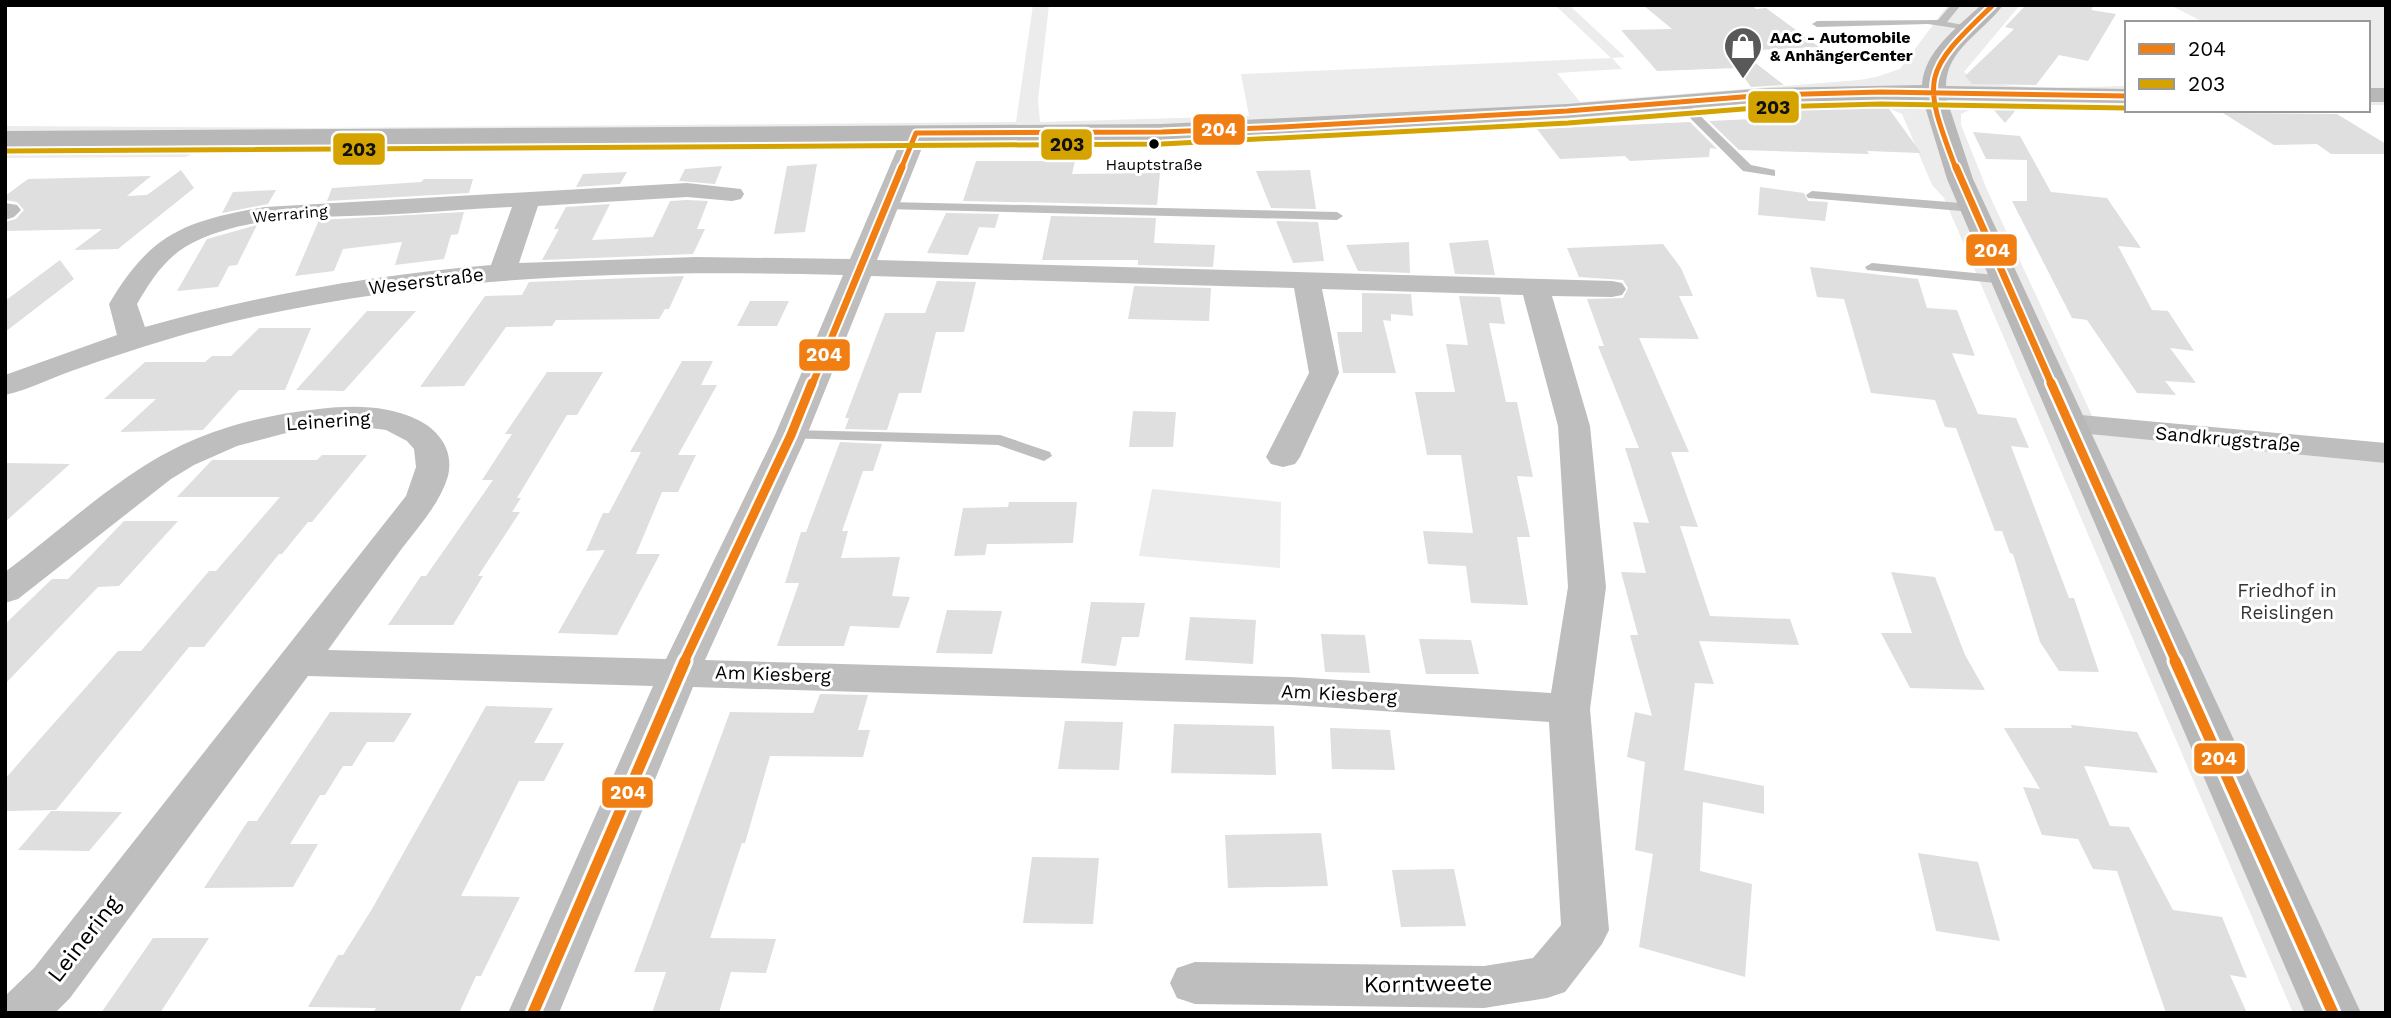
<svg xmlns="http://www.w3.org/2000/svg" width="2391" height="1018" viewBox="0 0 2391 1018" font-family="'Work Sans',sans-serif">
  <style>
    .green { fill: #ececec }
    .building { fill: #dfdfdf }
    .lines { fill: none; stroke-linecap: round; stroke-linejoin: round }
    .lane { fill: #bebebe; fill-rule: evenodd }
    .street { fill: #bebebe; fill-rule: evenodd }
    .secondary { fill: #b8b8b8; fill-rule: evenodd }
    .bus-1-far3-casing { stroke: #fff; stroke-width: 9 }
    .bus-1-far2-casing { stroke: #fff; stroke-width: 11 }
    .bus-1-far1-casing { stroke: #fff; stroke-width: 14 }
    .bus-1-casing { stroke: #fff; stroke-width: 17 }
    .bus-2-casing { stroke: #fff; stroke-width: 9 }
    .bus-1-far3 { stroke: #f07e12; stroke-width: 5 }
    .bus-1-far2 { stroke: #f07e12; stroke-width: 7 }
    .bus-1-far1 { stroke: #f07e12; stroke-width: 9 }
    .bus-1 { stroke: #f07e12; stroke-width: 11 }
    .bus-2 { stroke: #d4a300; stroke-width: 5 }
    .bus-dot { fill: #000; stroke: #fff; stroke-width: 2.5 }
    .labels { text-anchor: middle; dominant-baseline: central; stroke-width: 6; stroke-linejoin: round; paint-order: stroke }
    .far-poi-label { font-size: 16px; font-weight: bold; fill: #000; stroke: #fff; text-anchor: start }
    .far-bus-label { font-size: 16px; fill: #000; stroke: #fff }
    .far-street-label { font-size: 16px; fill: #000; stroke: #fff }
    .street-label { font-size: 19px; fill: #000; stroke: #fff }
    .park-label { font-size: 19px; fill: #333; stroke: #fff }
    .near-street-label { font-size: 23px; fill: #000; stroke: #fff }
    .line-badge { stroke: #fff; stroke-width: 2.5 }
    .badge-label { font-size: 19px; text-anchor: middle; font-weight: bold; fill: #fff }
    .pale-badge-label { font-size: 19px; text-anchor: middle; font-weight: bold; fill: #111 }
  </style>
  <rect width="100%" height="100%" fill="#fff"/>
  <path class="green" d="M1033,5H1049L1038,100L1040,122L1249,116L1241,74L1611,58L1555,5H1569L1625,57L1612,58L1622,69L1557,73L1580,102L1859,80L1876,77L1900,69L1948,5H2020L1964,72C1988,94 2092,86 2127,86V105L1988,106L1974,108L1961,114V125L1988,192L2101,435L2386,460V1013H2293L1944,198L1932,185L1902,114L1877,103L1759,102L1590,120L1148,148L884,143L201,149L186,157L5,158V126L316,128L1016,122Z
    M2170,5H2386V105H2368V23H2205Z
    M1152,489L1281,502L1280,568L1139,556Z"/>
  <path class="building" d="M1643,5H1751L1756,9L1766,8L1819,47L1740,51L1784,85L1751,87L1737,68L1657,71L1621,30L1672,29Z
    M2026,5H2094L2091,10L2116,14L2088,61L2059,55L2036,85L1972,84L1965,76L2014,29L2005,27Z
    M1988,103L2021,104L2005,123Z
    M1809,104L1887,106L1921,153L1867,151L1869,154L1739,150L1709,121L1773,118L1764,105Z
    M2223,113L2337,114L2386,144V154H2331L2317,144L2274,145Z
    M1690,122L1717,149L1710,148L1709,157L1630,161L1625,156L1560,159L1537,129Z
    M1973,132L2020,136L2051,192L2107,198L2141,248L2118,246L2152,310L2168,311L2194,351L2170,348L2196,383L2165,381L2176,395L2137,393L2087,320L2072,318L2012,201H2027V160L1986,159Z
    M976,161H1075L1072,174L1160,173L1157,205L963,201Z
    M817,164L805,232L774,234L787,166Z
    M722,166L715,184L679,181L685,169Z
    M181,170L194,188L118,249L74,250L102,229L5,231V222L16,219L24,210L17,202L5,200V196L28,179L151,176L127,196L147,195Z
    M1310,170L1316,209L1271,208L1256,171Z
    M627,172L620,184L576,187L583,174Z
    M424,179H473L469,193L327,201L332,188L421,182Z
    M1760,187L1804,193L1808,201L1828,202L1825,221L1758,215Z
    M276,190L268,204L222,213L233,192Z
    M687,200L708,201L697,229H705L693,254L542,260L559,229H554L566,207L610,204L592,240L653,237L670,201Z
    M464,212L458,234L451,235L444,259L395,265L402,242L343,249L334,271L295,276L319,220Z
    M946,213L999,214L995,228L979,227L968,255L927,253Z
    M1051,216L1156,218L1154,243L1215,245L1213,267L1138,265V260H1042Z
    M1276,221L1318,222L1324,261L1293,263Z
    M257,225L237,265L229,266L218,287L177,291L207,239Z
    M1488,240L1495,275L1455,274L1449,243Z
    M1409,242L1410,273L1358,271L1346,245Z
    M1663,244L1681,268L1693,296H1679L1699,339L1639,338L1689,452H1671L1698,527L1680,526L1710,616L1790,619L1799,645L1699,641L1714,684L1695,683L1684,770L1764,786V814L1703,802L1700,871L1752,884L1745,977L1639,947L1653,854L1635,850L1645,762L1627,757L1635,712L1652,716L1630,635H1638L1621,572L1646,573L1633,522L1649,523L1625,448H1639L1598,346H1604L1587,299L1623,298L1628,288L1623,280L1579,277L1567,248Z
    M60,260L74,279L5,332V301Z
    M1810,267L1918,279L1927,308L1957,310L1975,356L1952,353L1978,414L2016,418L2029,448L2011,446L2069,598H2074L2099,672L2059,671L2040,642L2013,554L2010,553L2002,531H1995L1956,428L1945,427L1935,400L1871,393L1844,299L1817,297Z
    M684,276L669,309H665L659,319L556,320L552,326L506,327L464,386L420,387L485,296L522,295L529,282Z
    M937,281L976,282L964,332H936L921,393H899L887,430L845,429L849,418H845L885,313H925Z
    M1134,286L1211,288L1209,321L1128,319Z
    M1362,293L1411,294L1413,316L1391,314V321L1383,320L1396,373H1343L1337,332H1362Z
    M1459,296L1500,297L1505,324L1489,323L1506,402H1517L1533,477L1517,476L1530,537H1517L1528,605L1471,603L1466,566L1428,564L1423,531L1473,533L1461,455H1427L1415,392H1455L1446,344L1468,345Z
    M750,301H789L777,326H737Z
    M367,311H416L344,391L296,390Z
    M259,328H311L285,390H239L203,430L120,432L156,399H104L145,362H205L212,356H231Z
    M682,361H713L701,385H717L678,455H696L678,492H662L636,554H660L617,635L558,633L605,550L586,551L603,513H609L641,452H630Z
    M547,372H603L577,415H567L517,498H521L512,512H520L478,576H483L453,625H388L421,576H426L493,480H482L512,434H505Z
    M1133,411L1176,412L1173,447H1129Z
    M840,442L882,444L873,471H863L842,531H848L841,558L900,557L892,596L910,597L899,628L850,626L844,646H777L799,583H785L801,532H806Z
    M322,455H367L312,522H308L282,554H279L204,647H189L56,810L5,811V779L32,748L118,651H141L209,571H216L280,497H177L212,460H317Z
    M5,463L70,464L5,522Z
    M1009,502H1077L1073,543L987,544L985,555L954,556L963,508L1008,507Z
    M124,521H178L119,586L98,587L5,684V624L52,579H68Z
    M1891,572L1935,577L1965,655L1985,690L1910,688L1881,633H1912Z
    M1091,602L1145,603L1139,637H1122L1116,666L1081,663Z
    M947,610L1002,611L992,654L936,653Z
    M1190,617L1256,620L1253,664L1185,660Z
    M1321,634L1365,635L1370,673L1325,672Z
    M1419,639L1471,640L1479,674H1426Z
    M820,694L868,695L858,730H870L863,757L770,756L745,843H742L710,938L776,939L766,973L731,972L719,1013H652L666,972H634L730,712L813,713Z
    M486,706L553,708L534,743H564L544,781H519L461,896L520,897L481,976H476L459,1013H373L376,1008L308,1007L338,955H343L372,909Z
    M330,712L412,713L394,742H367L352,766H343L325,795H320L290,844H318L293,887L204,888L248,821H257Z
    M1065,721L1123,722L1119,770L1058,769Z
    M1174,724L1274,726L1276,775L1171,773Z
    M2071,725L2137,732L2158,773L2084,766L2110,826L2129,827L2173,910L2222,917L2247,978L2230,975L2247,1013H2166L2117,871L2093,869L2078,839L2042,835L2023,787L2040,789L2004,728H2072Z
    M1330,728L1390,730L1395,770L1332,769Z
    M51,811L122,812L89,851L18,850Z
    M1321,833L1328,886L1228,888L1225,835Z
    M1918,853L1978,862L2000,941L1936,931Z
    M1032,857L1099,858L1093,924L1023,923Z
    M1454,869L1466,926L1401,927L1392,870Z
    M153,938H209L160,1013H101Z"/>
  <g class="lines">
    <path class="lane" d="M1951,5H1961L1947,22L1974,27V31L1928,24L1817,27L1812,24L1817,21L1938,20Z
      M1675,99H1683L1751,165L1775,170V176L1743,171L1675,103Z
      M1812,191L1973,204L1979,208L1973,212L1808,198L1806,195Z
      M888,202L1337,212L1343,216L1337,220L884,209L882,206Z
      M1872,263L2005,276L2012,280L2005,284L1867,270L1865,267Z
      M791,430L1000,435L1050,452L1052,456L1044,461L998,445L785,438L783,435Z"/>
    <path class="street" d="M916,126L924,128L928,133L877,260L1612,281L1622,283L1626,289L1622,295L1612,297L1552,296L1590,426L1606,587L1590,709L1609,930L1602,944L1565,992L1547,998L1484,1008L1195,1004L1177,998L1170,983L1177,968L1195,962L1484,966L1533,958L1561,925L1549,722L1291,705L693,687L559,1013H508L653,686L308,676L70,998L55,1013H5V996L34,968L406,496L416,467L414,449L407,441L386,430L355,426L290,432L237,446L194,465L171,479L18,599L5,603V572C56,534 116,478 172,450C217,427 269,414 319,409C352,405 388,405 418,420C440,431 454,451 448,476C440,503 420,525 403,547C378,581 353,615 328,650L666,659L775,435L843,275C645,270 447,274 253,317C194,330 137,348 80,368C55,376 31,389 5,395V375L117,335L109,304C151,233 185,221 265,207L687,183L741,189L744,194L741,199L732,201L687,197L538,206L519,263L696,257L850,259L904,133L908,128ZM512,207L491,265C373,275 258,295 145,327L137,304C150,282 163,261 185,247C241,214 316,218 379,215C423,213 468,209 512,207ZM871,276L1294,288L1309,373L1266,457L1271,464L1283,467L1295,464L1300,457L1339,373L1322,289L1523,295L1558,426L1568,587L1551,693L1291,677L705,660L807,435Z
      M5,203L17,205L21,210L14,217L5,220Z
      M2070,414L2386,443V463L2059,431L2054,424L2059,417Z"/>
    <path class="secondary" d="M1981,5H2003C1984,32 1946,49 1946,86L2127,89V103L1947,100L1973,179L2361,1013H2305L1947,179L1923,100L1767,102L1567,118L1162,140L5,147V131L1162,124L1567,104L1767,88L1922,85C1924,51 1958,27 1981,5Z
      M2368,88H2386V102H2368Z"/>
    <defs>
      <path id="bus-1-far3" d="M916,133L1162,132L1282,127L1567,111L1767,95L1881,92L2127,96
        M901,169L916,133
        M1956,169C1921,77 1922,73 1993,5"/>
      <path id="bus-1-far2" d="M1956,167L2052,385
        M812,385L902,167"/>
      <path id="bus-1-far1" d="M2051,383L2176,662
        M684,662L791,435L812,383"/>
      <path id="bus-1" d="M2175,661L2333,1013
        M533,1013L685,661"/>
      <path id="bus-2" d="M5,151L1162,144L1568,123L1768,107L1881,104L2127,108"/>
    </defs>
    <use href="#bus-1-far3" class="bus-1-far3-casing"/>
    <use href="#bus-1-far2" class="bus-1-far2-casing"/>
    <use href="#bus-1-far1" class="bus-1-far1-casing"/>
    <use href="#bus-1" class="bus-1-casing"/>
    <use href="#bus-2" class="bus-2-casing"/>
    <use href="#bus-1-far3" class="bus-1-far3"/>
    <use href="#bus-1-far2" class="bus-1-far2"/>
    <use href="#bus-1-far1" class="bus-1-far1"/>
    <use href="#bus-1" class="bus-1"/>
    <use href="#bus-2" class="bus-2"/>
  </g>
  <defs>
    <symbol id="shop-pin" viewBox="-11 -11 22 30"><path d="M0 17L-7.5 6A9.5 9.5 0 1 1 7.5 6Z" fill="#595959" stroke="#fff"/><path d="M-5-2.5h2.3a2.7 3.5 0 0 1 5.4 0H5L5.5 6h-11ZM-1.5-2.5h3a1.5 2.3 0 0 0-3 0Z" fill="#fff"/></symbol>
  </defs>
  <g fill-rule="evenodd">
    <use href="#shop-pin" x="1721" y="24" width="44" height="60"/>
  </g>
  <circle class="bus-dot" cx="1154" cy="144" r="6"/>
  <g class="labels">
    <g class="far-poi-label">
      <text x="1770" y="37">AAC - Automobile<tspan x="1770" dy="18">&amp; AnhängerCenter</tspan></text>
    </g>
    <g class="far-bus-label">
      <text x="1154" y="164">Hauptstraße</text>
    </g>
    <g class="far-street-label">
      <text transform="translate(290 214) rotate(-5)">Werraring</text>
    </g>
    <g class="street-label">
      <text transform="translate(426 281) rotate(-7)">Weserstraße</text>
      <text transform="translate(328 421) rotate(-4)">Leinering</text>
      <text transform="translate(2228 439) rotate(5)">Sandkrugstraße</text>
      <text transform="translate(773 674) rotate(2)">Am Kiesberg</text>
      <text transform="translate(1339 694) rotate(3)">Am Kiesberg</text>
    </g>
    <g class="park-label">
      <text x="2287" y="590">Friedhof in<tspan x="2287" dy="22">Reislingen</tspan></text>
    </g>
    <g class="near-street-label">
      <text transform="translate(84 939) rotate(-52)">Leinering</text>
      <text transform="translate(1428 984) rotate(-1)">Korntweete</text>
    </g>
  </g>
  <g class="line-badge">
    <rect x="1747" y="90" width="53" height="34" rx="7" fill="#d4a300"/>
    <rect x="1192" y="113" width="54" height="33" rx="7" fill="#f07e12"/>
    <rect x="1040" y="128" width="53" height="33" rx="7" fill="#d4a300"/>
    <rect x="332" y="132" width="54" height="34" rx="7" fill="#d4a300"/>
    <rect x="1965" y="233" width="53" height="34" rx="7" fill="#f07e12"/>
    <rect x="798" y="338" width="53" height="34" rx="7" fill="#f07e12"/>
    <rect x="2193" y="742" width="53" height="33" rx="7" fill="#f07e12"/>
    <rect x="601" y="776" width="53" height="33" rx="7" fill="#f07e12"/>
  </g>
  <g class="badge-label">
    <text x="1219" y="136">204</text>
    <text x="1992" y="257">204</text>
    <text x="824" y="361">204</text>
    <text x="2219" y="765">204</text>
    <text x="628" y="799">204</text>
  </g>
  <g class="pale-badge-label">
    <text x="1773" y="114">203</text>
    <text x="1067" y="151">203</text>
    <text x="359" y="156">203</text>
  </g>
  <rect width="2391" height="1018" fill="none" stroke="#000000" stroke-width="14"/>
  <rect x="2125" y="21" width="245" height="91" fill="#ffffff" stroke="#999999" stroke-width="2"/>
  <rect x="2139" y="44" width="35" height="10" fill="#f07e12" stroke="#999999" stroke-width="2"/>
  <text x="2188" y="56" font-size="21" fill="#000000">204</text>
  <rect x="2139" y="79" width="35" height="10" fill="#d4a300" stroke="#999999" stroke-width="2"/>
  <text x="2188" y="91" font-size="21" fill="#000000">203</text>
</svg>
